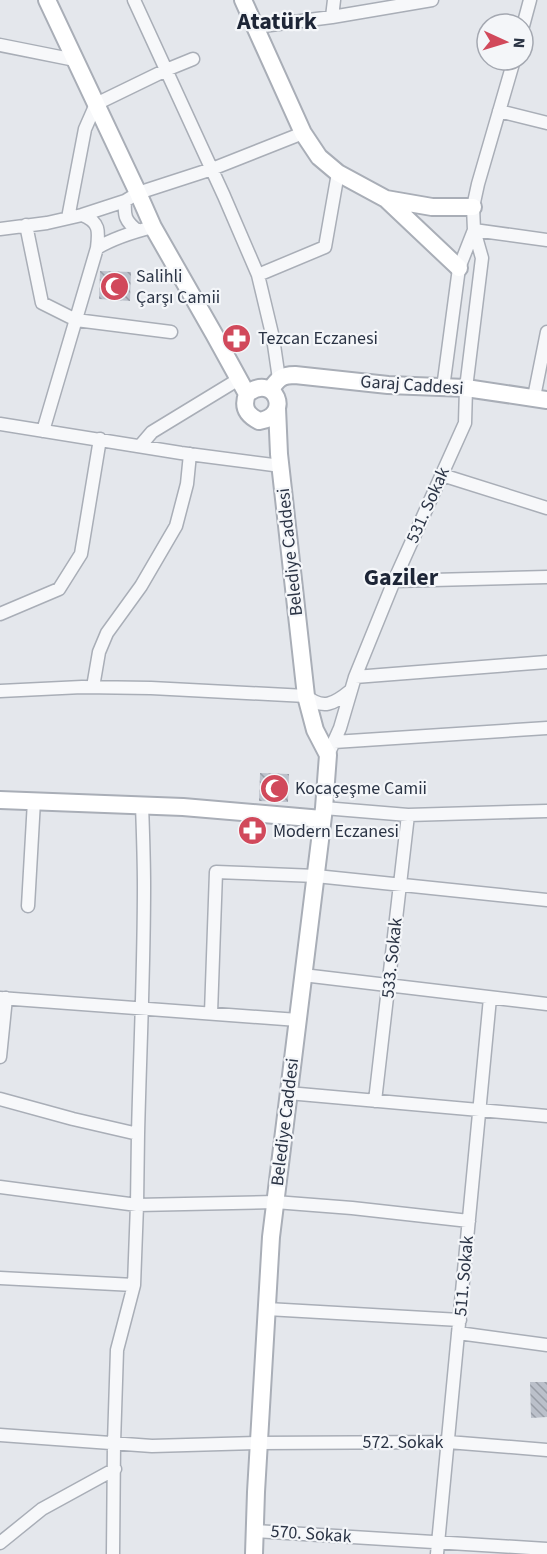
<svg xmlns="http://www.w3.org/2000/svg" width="547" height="1554" viewBox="0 0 547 1554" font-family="'Source Sans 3',sans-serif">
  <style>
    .building { fill: url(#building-back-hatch) }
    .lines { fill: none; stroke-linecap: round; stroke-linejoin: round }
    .street-casing { stroke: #a9aeb7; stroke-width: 15 }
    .secondary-casing { stroke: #a9aeb7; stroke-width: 20 }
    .street { stroke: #f7f8fa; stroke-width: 12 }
    .secondary { stroke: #fff; stroke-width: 16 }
    .labels { text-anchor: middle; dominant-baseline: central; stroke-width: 4.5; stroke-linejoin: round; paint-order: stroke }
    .poi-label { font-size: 18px; fill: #2b3445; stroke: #f4f6f9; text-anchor: start }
    .street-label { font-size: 18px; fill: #2b3445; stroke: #f4f6f9 }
    .district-label { font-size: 24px; font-weight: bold; fill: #1d2536; stroke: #f4f6f9 }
  </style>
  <defs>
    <pattern id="building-back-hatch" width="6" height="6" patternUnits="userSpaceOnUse" patternTransform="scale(1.5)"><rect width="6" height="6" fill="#bbc0ca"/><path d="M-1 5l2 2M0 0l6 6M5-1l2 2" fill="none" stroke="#989da6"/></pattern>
  </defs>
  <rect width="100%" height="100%" fill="#e4e7ec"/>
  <path class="building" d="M100,271L131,272L130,301L99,299Z
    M260,773L289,774L288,802L259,801Z
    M530,1382H547V1417L531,1418Z"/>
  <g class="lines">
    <defs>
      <path id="street" d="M134,0L224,196L258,275L273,338L279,379
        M332,17L334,0
        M523,26L530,0
        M255,27L332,17L432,0
        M0,45L75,60
        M499,111L547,123
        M125,201C124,216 125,221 138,231
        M68,218L85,129L96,104L166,70L193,59
        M26,225L42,303L76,320L171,332
        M0,229L47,223L82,215L125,201L138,193L212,169L303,133
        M474,230L547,240
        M97,248C114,238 133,232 153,227
        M258,275L325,247L338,173
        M443,388L459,268L474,230
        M534,397L547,332
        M0,424L181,453L281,466
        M43,431L97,248C99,231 100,222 82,215
        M140,446L152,432L239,379
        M442,475L547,508
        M394,581L547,577
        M0,614L59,589L81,554L100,439
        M355,677L547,662
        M93,687L99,652L107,633L141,586L176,526L187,484L190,454
        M0,691L82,687L151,688L306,696C323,710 334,704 350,691
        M334,742L547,728
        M328,755L340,728L355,677L394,581L465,423L466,388L482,258L474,230L473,207L478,184L514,60
        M324,808L408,815L547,811
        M28,906L34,801
        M303,975L547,1004
        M0,998L298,1020
        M211,1013L216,872L316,876L547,900
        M0,1057L6,998
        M288,1093L547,1116
        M0,1099L73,1119L138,1134L137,1205L134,1285L117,1350L114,1443L113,1554
        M375,1101L408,815
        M138,1134C140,1051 144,969 144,887C144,860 143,832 142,805
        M0,1187L137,1205L275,1202L352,1208L469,1221
        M0,1278L134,1285
        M267,1309L460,1320
        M458,1333L547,1345
        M0,1435L152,1446L259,1443L448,1442L547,1450
        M255,1531L547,1549
        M0,1543L42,1509L115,1469
        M437,1554L490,998"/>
      <path id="secondary" d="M47,0L138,193L153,227L214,334L247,394C242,408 247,415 259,421C293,416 275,372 247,394
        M243,0L303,133L319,157L338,173L386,199L459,268
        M386,199L432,207H473
        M270,390C278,379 281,375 295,375L388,385L466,388L547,400
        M0,800L183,807L322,819
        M254,1554L256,1492L271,1237L324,808L328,755L315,730L306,696L279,454L277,408"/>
    </defs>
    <use href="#street" class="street-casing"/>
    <use href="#secondary" class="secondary-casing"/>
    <use href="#street" class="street"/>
    <use href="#secondary" class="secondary"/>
  </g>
  <defs>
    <symbol id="mosque-disc" viewBox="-11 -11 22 22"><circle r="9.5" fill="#d1495b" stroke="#f4f6f9"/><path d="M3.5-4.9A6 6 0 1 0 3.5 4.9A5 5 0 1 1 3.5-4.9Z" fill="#fff"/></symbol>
    <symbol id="pharmacy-disc" viewBox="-11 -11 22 22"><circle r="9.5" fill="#d1495b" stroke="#f4f6f9"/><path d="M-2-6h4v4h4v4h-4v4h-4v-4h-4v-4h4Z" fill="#fff"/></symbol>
  </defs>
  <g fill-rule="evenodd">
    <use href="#mosque-disc" x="98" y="270" width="33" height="33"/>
    <use href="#pharmacy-disc" x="220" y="322" width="33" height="33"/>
    <use href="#mosque-disc" x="258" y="772" width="33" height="33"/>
    <use href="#pharmacy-disc" x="236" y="814" width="33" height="33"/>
  </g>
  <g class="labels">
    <g class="poi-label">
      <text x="136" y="276">Salihli<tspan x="136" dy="21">Çarşı Camii</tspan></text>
      <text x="258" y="338">Tezcan Eczanesi</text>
      <text x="295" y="788">Kocaçeşme Camii</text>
      <text x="273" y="831">Modern Eczanesi</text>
    </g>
    <g class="street-label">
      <text transform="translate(412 385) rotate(4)">Garaj Caddesi</text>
      <text transform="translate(428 505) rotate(-66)">531. Sokak</text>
      <text transform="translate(290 552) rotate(-96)">Belediye Caddesi</text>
      <text transform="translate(392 958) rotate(-84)">533. Sokak</text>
      <text transform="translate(285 1122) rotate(-83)">Belediye Caddesi</text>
      <text transform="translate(464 1276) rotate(-85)">511. Sokak</text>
      <text x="403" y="1442">572. Sokak</text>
      <text transform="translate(311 1534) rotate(4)">570. Sokak</text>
    </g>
    <g class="district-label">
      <text x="277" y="21">Atatürk</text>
      <text x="401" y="577">Gaziler</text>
    </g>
  </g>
  <g transform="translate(505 42) rotate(94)"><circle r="28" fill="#f4f6f9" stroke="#a4a8b1" stroke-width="1.5"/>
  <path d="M0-4.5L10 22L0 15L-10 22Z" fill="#d1495b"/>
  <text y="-9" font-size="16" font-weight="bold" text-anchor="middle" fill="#2b3445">N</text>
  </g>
</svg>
